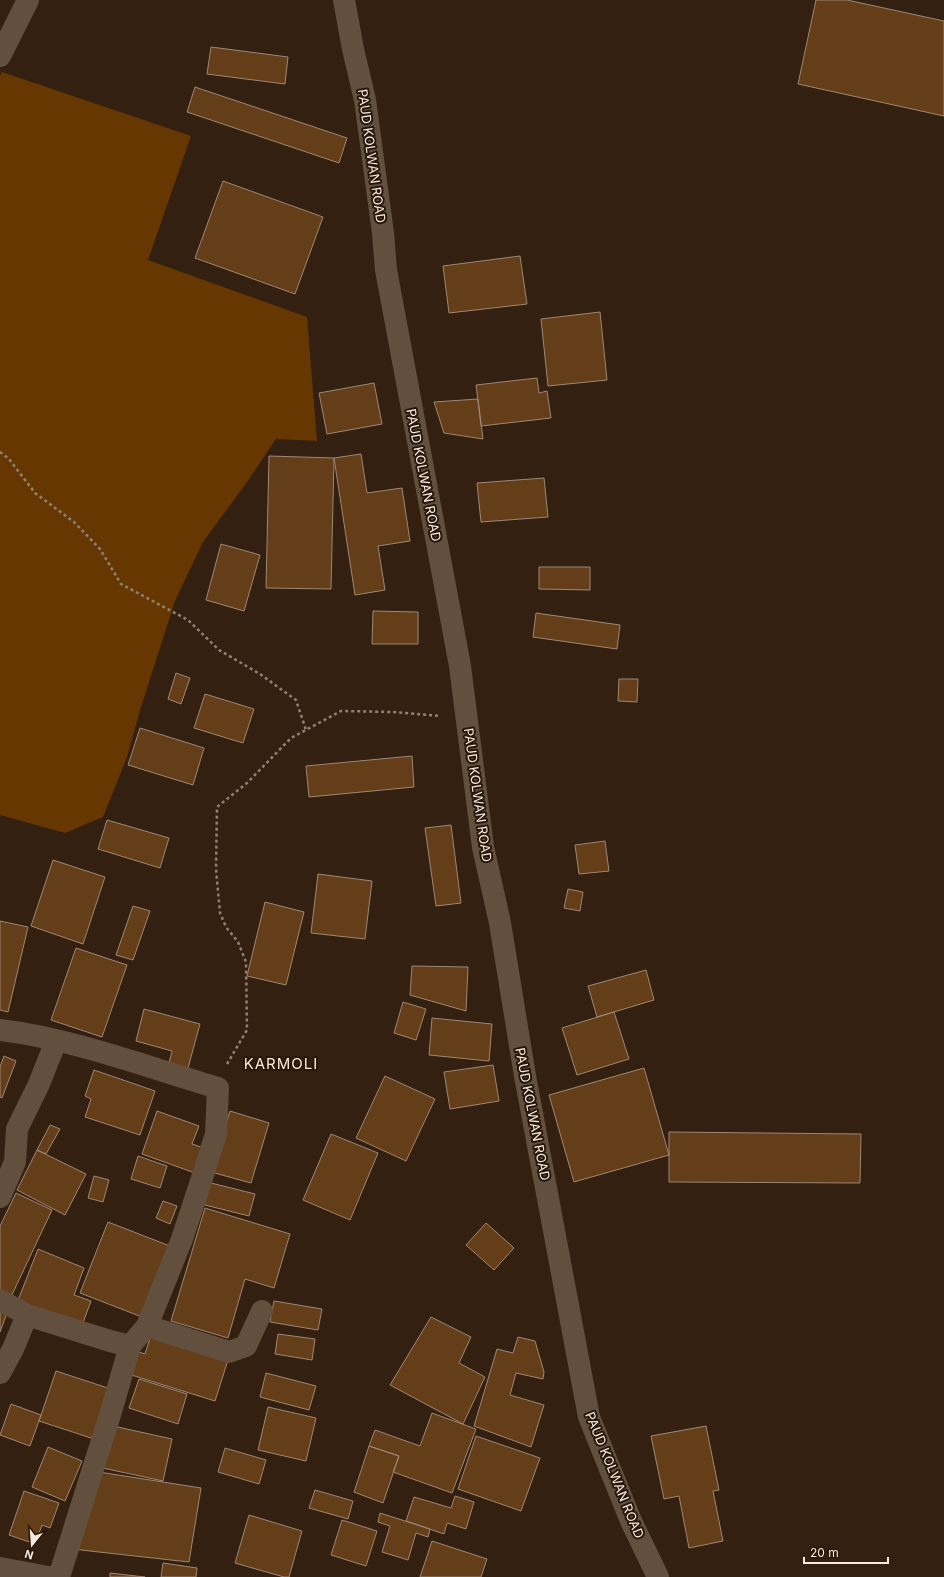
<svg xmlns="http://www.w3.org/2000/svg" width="944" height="1577" viewBox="0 0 944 1577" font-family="Inter,sans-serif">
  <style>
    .green { fill: #663701 }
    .building { fill: #643d19; stroke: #9e8775 }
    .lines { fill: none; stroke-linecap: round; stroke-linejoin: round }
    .path { stroke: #918175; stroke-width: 2.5; stroke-dasharray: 3 3; stroke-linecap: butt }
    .street { stroke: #634f3e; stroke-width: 22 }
    .secondary { stroke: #634f3e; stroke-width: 22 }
    .labels { text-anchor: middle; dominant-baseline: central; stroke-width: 4; stroke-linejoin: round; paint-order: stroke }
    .street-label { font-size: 13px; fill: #f6eae0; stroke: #281708 }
    .quarter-label { font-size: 15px; letter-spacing: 1px; fill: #f6eae0; stroke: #281708 }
  </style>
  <rect width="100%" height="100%" fill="#332011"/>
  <path class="green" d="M2,72L191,136L148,260L307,317L317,441L276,439L247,482L203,542L175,601L141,707L127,757L103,817L65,833L0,815V76Z"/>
  <path class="building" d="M816,0H847L944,21V116L798,84Z
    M211,47L288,57L285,84L207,74Z
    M195,87L347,138L339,163L187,112Z
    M223,181L323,217L295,294L195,258Z
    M520,256L527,304L449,313L443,266Z
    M600,312L607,380L548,386L541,319Z
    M537,378L539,393L547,391L551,418L481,426L476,385Z
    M374,383L382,424L327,434L319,393Z
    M478,399L483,439L444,433L434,402Z
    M361,454L367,493L402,488L410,541L378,546L385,590L355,595L334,458Z
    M269,456L334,458L331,589L266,588Z
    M544,478L548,517L481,522L477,483Z
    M221,544L260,555L244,611L206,600Z
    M539,567H590V590L539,589Z
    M373,611L418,612V644H372Z
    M536,613L620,625L617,649L533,637Z
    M176,673L190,678L181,704L168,699Z
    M619,679H638L637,702L618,701Z
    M205,694L254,709L243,743L194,728Z
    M140,728L204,748L193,785L128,765Z
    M412,756L414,787L309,797L306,766Z
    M107,820L169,838L160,868L98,849Z
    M451,825L461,903L436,906L425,828Z
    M605,841L609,871L579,874L575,845Z
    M53,860L105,877L83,944L31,926Z
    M318,874L372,881L365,939L311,933Z
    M568,889L583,892L580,911L564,908Z
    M265,902L304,912L286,985L247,976Z
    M133,906L150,911L133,960L116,955Z
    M0,921L28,927L8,1012L0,1010Z
    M76,948L127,965L102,1037L51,1020Z
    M412,966L468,967L466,1011L410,995Z
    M646,970L654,1000L597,1017L588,986Z
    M403,1002L426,1009L416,1040L394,1033Z
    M144,1009L200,1024L188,1068L169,1063L172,1051L136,1041Z
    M614,1012L629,1059L577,1075L562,1028Z
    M432,1018L492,1024L489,1061L429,1055Z
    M4,1056L16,1061L2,1098L0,1097V1067Z
    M493,1065L499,1101L450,1109L444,1072Z
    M644,1068L669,1155L574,1182L549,1095Z
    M94,1070L155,1091L140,1135L85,1117L91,1099L85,1096Z
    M385,1076L435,1099L406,1161L356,1138Z
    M157,1111L199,1126L192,1144L204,1148L195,1173L142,1154Z
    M230,1111L269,1123L251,1183L211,1172Z
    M50,1125L60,1129L46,1154L37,1150Z
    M669,1132L861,1134L860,1183L669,1182Z
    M331,1134L378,1153L350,1220L303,1200Z
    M37,1150L86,1174L65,1215L17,1190Z
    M138,1156L167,1166L160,1188L131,1179Z
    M94,1176L109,1180L103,1202L88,1198Z
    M207,1182L255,1194L249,1216L201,1204Z
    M16,1193L52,1210L10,1299L0,1294V1226Z
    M163,1201L177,1206L170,1224L156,1218Z
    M205,1208L290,1234L274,1288L245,1279L228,1338L171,1321Z
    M108,1222L170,1246L142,1317L80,1293Z
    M486,1223L514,1248L494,1270L466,1245Z
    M38,1249L84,1268L74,1295L91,1301L81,1328L17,1303Z
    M274,1301L322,1309L318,1330L270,1322Z
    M0,1310L7,1313L0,1332Z
    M431,1317L471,1337L459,1363L485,1377L463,1424L390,1385Z
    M278,1334L315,1339L312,1360L275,1354Z
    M151,1335L228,1360L215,1401L125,1373L133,1350L145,1354Z
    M518,1337L535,1341L544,1372L543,1379L516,1373L510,1395L544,1405L531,1447L474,1426L497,1349L513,1353Z
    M56,1371L111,1389L94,1439L39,1421Z
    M266,1373L316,1386L309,1410L260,1397Z
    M139,1379L187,1394L178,1424L129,1408Z
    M11,1404L41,1415L30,1446L0,1435Z
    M268,1407L316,1418L306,1461L258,1450Z
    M432,1413L476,1429L452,1493L393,1472L399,1456L369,1446L375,1430L420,1446Z
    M113,1426L172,1439L163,1481L103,1468Z
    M706,1426L719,1490L713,1491L723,1541L689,1548L679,1496L664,1499L651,1436Z
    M476,1436L540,1458L521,1511L458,1489Z
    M369,1446L399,1456L383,1503L354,1492Z
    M48,1447L82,1461L65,1501L32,1487Z
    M225,1448L266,1460L259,1484L218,1472Z
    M99,1472L201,1488L189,1562L72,1549Z
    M315,1490L353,1501L348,1519L309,1508Z
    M24,1491L59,1503L50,1528L42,1525L35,1544L9,1535Z
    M455,1496L474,1502L466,1529L447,1523L444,1534L406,1521L414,1497L451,1508Z
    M380,1513L430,1529L428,1537L416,1533L408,1560L382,1552L390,1526L378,1522Z
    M249,1515L302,1531L289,1577H284L235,1563Z
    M342,1520L377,1531L366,1566L331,1555Z
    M432,1541L487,1559L481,1577H420Z
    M163,1563L197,1568L196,1577H161Z
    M110,1573L145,1577H110Z"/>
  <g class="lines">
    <path class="path" d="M0,452L9,459L35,493L74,522L100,549L121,584L188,620L219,650L260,674L296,700L306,730
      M227,1064L247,1030L246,962L238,942L226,927L220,913L216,869L217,807L247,783L291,738L341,711L393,712L441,716"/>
    <path class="street" d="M0,56L28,0
      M0,1030C74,1039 147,1067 218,1088L216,1134L202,1178L182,1239L147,1326L130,1346L110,1415L59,1577
      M0,1197L15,1162L17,1129L39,1084L56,1041
      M0,1300L27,1315L110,1341L130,1346
      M147,1326L229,1352L246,1346L262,1311
      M0,1373L13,1349L27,1315
      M0,1568L48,1577"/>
    <path class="secondary" d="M344,0L353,49L365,100L383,233L386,270L460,666L483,847L500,923L525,1076L589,1417L631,1521L658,1577"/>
  </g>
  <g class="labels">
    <g class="street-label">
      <text transform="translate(372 156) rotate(82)">PAUD KOLWAN ROAD</text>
      <text transform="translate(424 475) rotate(79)">PAUD KOLWAN ROAD</text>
      <text transform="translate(478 795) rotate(82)">PAUD KOLWAN ROAD</text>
      <text transform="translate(533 1114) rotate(79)">PAUD KOLWAN ROAD</text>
      <text transform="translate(615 1475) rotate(68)">PAUD KOLWAN ROAD</text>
    </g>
    <g class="quarter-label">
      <text x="281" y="1063">KARMOLI</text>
    </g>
  </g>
  <g transform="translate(32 1545) rotate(197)" stroke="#281708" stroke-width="3" paint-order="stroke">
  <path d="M0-3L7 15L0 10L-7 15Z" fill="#f6eae0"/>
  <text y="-6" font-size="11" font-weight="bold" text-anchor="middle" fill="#f6eae0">N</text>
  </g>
  <path d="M804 1557v6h84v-6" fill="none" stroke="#f6eae0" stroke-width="2"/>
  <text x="810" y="1557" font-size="12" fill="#f6eae0" stroke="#281708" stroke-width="3" paint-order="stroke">20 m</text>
</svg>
